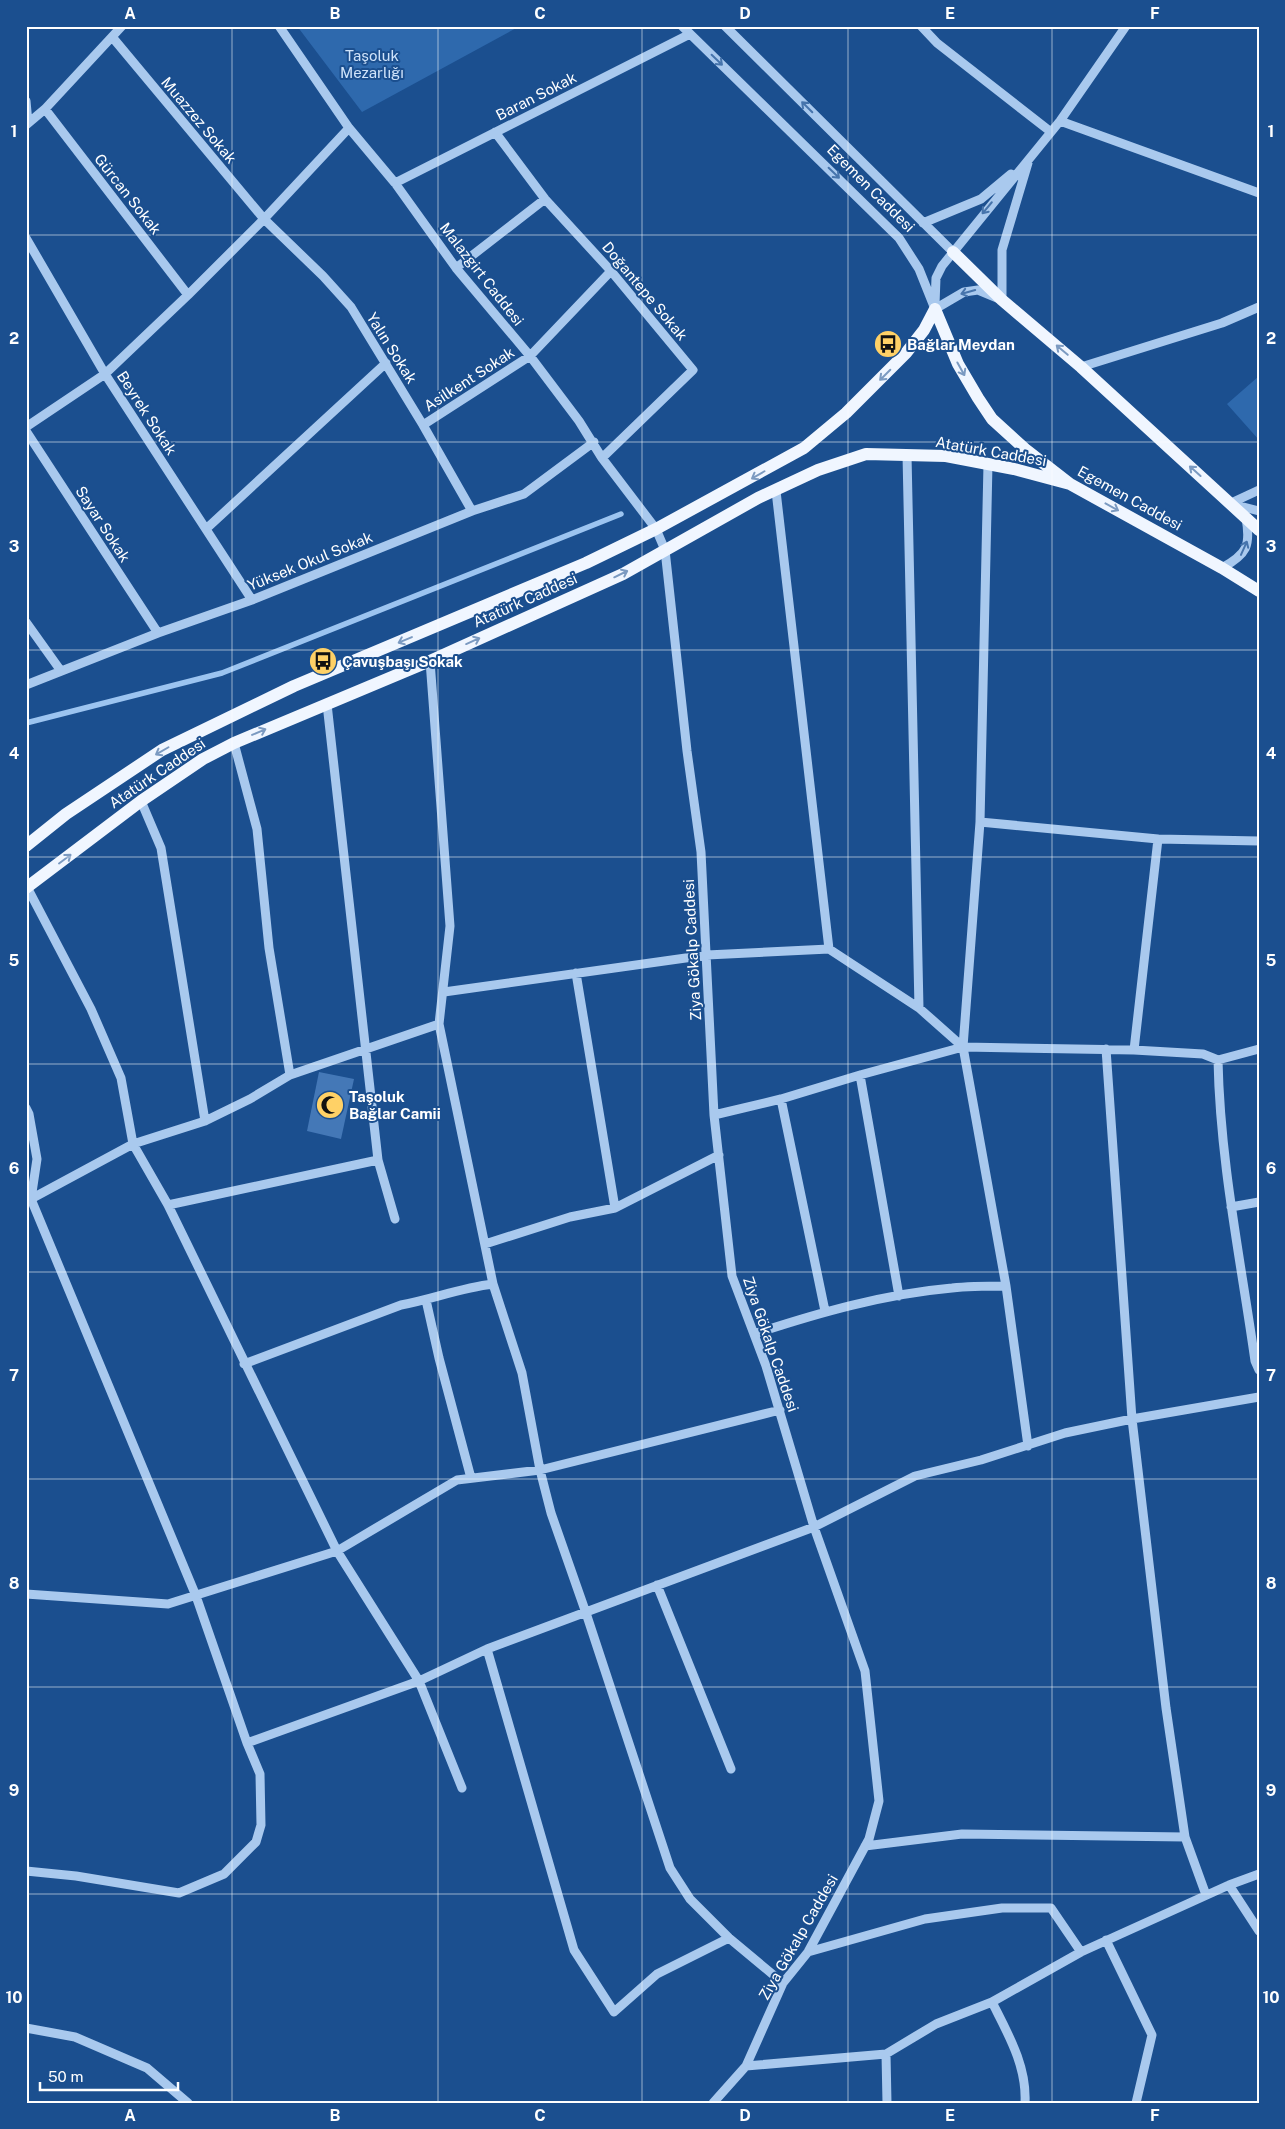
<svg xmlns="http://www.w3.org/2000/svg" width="1285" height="2129" viewBox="0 0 1285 2129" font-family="'Public Sans',sans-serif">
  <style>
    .green { fill: #2e69ad }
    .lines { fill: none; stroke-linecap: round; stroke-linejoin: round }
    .stream { stroke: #9cc4f0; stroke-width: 5.5 }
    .building { fill: #4478b7 }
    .minor { stroke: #a9c9ee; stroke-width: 9 }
    .major { stroke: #f0f6ff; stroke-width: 12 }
    .oneway { stroke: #4674ac }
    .oneway2 { stroke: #7b9ac1 }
    .grid { fill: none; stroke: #fff; stroke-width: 1; stroke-opacity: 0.55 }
    .labels { text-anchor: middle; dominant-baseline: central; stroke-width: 4; stroke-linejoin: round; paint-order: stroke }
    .park-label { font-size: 15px; fill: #cfe3fa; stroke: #1b4f8f }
    .street-label { font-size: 15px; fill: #fff; stroke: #1b4f8f }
    .poi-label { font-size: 15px; font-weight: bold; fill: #fff; stroke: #1b4f8f; text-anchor: start }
    .neatline { fill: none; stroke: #fff; stroke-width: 2 }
    .grid-label { font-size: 16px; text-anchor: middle; font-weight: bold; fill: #fff }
  </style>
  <rect width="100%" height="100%" fill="#1b4f8f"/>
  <path class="green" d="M297,26H520L362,112Z
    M1259,376V440L1227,404Z"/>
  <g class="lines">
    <path class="stream" d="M26,723L222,673L621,514"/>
  </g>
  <path class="building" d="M319,1072L354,1079L341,1139L307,1131Z"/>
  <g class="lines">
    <path class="minor" d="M279,26L349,128L395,183L456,268L530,356L579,421L602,458L656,529L665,550L687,751L701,852L714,1115L732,1276L766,1366L814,1527L865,1671L879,1801L869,1839L808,1952L783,1983L746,2066L713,2103
      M682,26L899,238L919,269L935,309
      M725,26L953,252
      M921,26L937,43L1051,132
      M113,38L264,219L323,276L351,307L423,425L472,511
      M26,101L28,123
      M45,109L188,295
      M1060,121L1259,193
      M26,125L45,109L122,26
      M495,132L545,199L611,271L693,370L602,458
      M395,183L690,34
      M923,223L981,199L1011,174
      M26,238L105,374L252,600
      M456,268L545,199
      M935,304L936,278L942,266L1060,121L1126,26
      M935,309L964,292L978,290L1002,300V250L1028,163
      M1081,367L1222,323L1259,307
      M423,425L530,356L611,271
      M26,427L105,374L188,295L264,219L349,128
      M26,431L158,633
      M907,455L919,1008
      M988,464L980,822L963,1047L1006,1286L1028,1446
      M776,491L829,949
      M1231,503L1259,490
      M1232,504L1259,511
      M206,529L386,363
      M1222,568C1247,554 1251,546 1246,518
      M26,622L61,671
      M430,661L450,926L439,1024L493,1284L522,1373L540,1470L551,1513L586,1613L670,1868L690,1899L729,1938L783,1983
      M26,685L158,633L252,600L472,511L524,494L594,442
      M327,704L378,1160L395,1219
      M234,743L257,829L269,948L290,1075
      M141,801L161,848L205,1121
      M980,822L1158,839
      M27,887L91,1009L121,1078L133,1144L168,1205L337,1551L419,1681L462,1788
      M576,973L615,1208
      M444,992L707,955L829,949L919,1008L963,1047
      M1106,1049L1132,1419L1166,1708L1185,1837L1206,1895
      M1134,1050L1158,839L1259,841
      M1218,1060C1220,1162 1241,1261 1255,1361L1259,1370
      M860,1075L899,1296
      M781,1099L825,1311
      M26,1108L29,1114L37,1159L31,1199L196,1596L247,1743L260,1774L261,1825L256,1842L224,1874L179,1893L76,1876L26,1871
      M714,1115L781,1099L860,1075L963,1047L1134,1050L1203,1054L1218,1060L1259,1049
      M29,1200L133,1144L205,1121L250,1099L290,1075L439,1024
      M168,1205L378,1160
      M1231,1207L1259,1202
      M485,1244L570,1217L615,1208L719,1155
      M426,1300L439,1358L471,1478
      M754,1334C818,1313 884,1294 952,1288C970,1286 988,1286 1006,1286
      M244,1364L401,1305C433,1299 460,1288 493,1284
      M657,1585L731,1769
      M26,1594L168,1604L337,1551L457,1480L540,1470L780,1410
      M487,1649L574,1950L614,2012L657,1974L729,1938
      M247,1743L419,1681L487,1649L814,1527L915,1476L981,1460L1065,1433L1132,1419L1259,1397
      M865,1846L962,1834L1185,1837
      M1229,1885L1259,1931
      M1106,1940L1152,2035L1136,2103
      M808,1952L925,1919L1002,1908H1051L1081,1952
      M992,2002C1008,2034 1027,2066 1025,2103
      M26,2028L75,2037L147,2068L188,2103
      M886,2054L887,2103
      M746,2066L886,2054L936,2024L992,2002L1081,1952L1229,1885L1259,1874"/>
    <path class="major" d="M953,252L1002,300L1081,367L1259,530
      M935,309L958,364L978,398L992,419L1025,449L1070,484L1222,568L1259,591
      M26,846L66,814L162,750L294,686L586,563L656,529L804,448L846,413L906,353L924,330L935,309
      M26,888L141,801L203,759L234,743L430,661L623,574L758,498L818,470L866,454L946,456L1014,469L1070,484"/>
  </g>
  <defs><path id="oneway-shaft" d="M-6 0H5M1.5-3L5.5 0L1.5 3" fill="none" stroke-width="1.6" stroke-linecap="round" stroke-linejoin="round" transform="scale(1.25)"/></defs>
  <g class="oneway">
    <use href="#oneway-shaft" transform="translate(717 60) rotate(44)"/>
    <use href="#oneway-shaft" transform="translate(807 107) rotate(-135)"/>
    <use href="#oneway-shaft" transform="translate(834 173) rotate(44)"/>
    <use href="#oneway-shaft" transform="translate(987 208) rotate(130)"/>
    <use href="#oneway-shaft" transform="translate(968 292) rotate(164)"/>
    <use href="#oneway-shaft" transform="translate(1244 548) rotate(-66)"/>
  </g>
  <g class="oneway2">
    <use href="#oneway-shaft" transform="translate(1062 350) rotate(-140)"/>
    <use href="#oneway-shaft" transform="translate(961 369) rotate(61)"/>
    <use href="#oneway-shaft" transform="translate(885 375) rotate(135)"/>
    <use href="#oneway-shaft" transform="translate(1195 471) rotate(-138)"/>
    <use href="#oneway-shaft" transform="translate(758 475) rotate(150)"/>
    <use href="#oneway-shaft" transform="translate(1112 507) rotate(29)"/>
    <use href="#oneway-shaft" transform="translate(621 574) rotate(-26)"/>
    <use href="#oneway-shaft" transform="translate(405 640) rotate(157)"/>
    <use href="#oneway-shaft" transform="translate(473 641) rotate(-24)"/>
    <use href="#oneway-shaft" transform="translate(259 732) rotate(-23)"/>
    <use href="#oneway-shaft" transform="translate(162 751) rotate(150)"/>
    <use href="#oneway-shaft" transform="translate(65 859) rotate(-37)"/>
  </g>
  <path class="grid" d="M232,26V2103M438,26V2103M642,26V2103M848,26V2103M1052,26V2103M26,235H1259M26,442H1259M26,650H1259M26,857H1259M26,1064H1259M26,1272H1259M26,1479H1259M26,1687H1259M26,1894H1259"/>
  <defs>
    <symbol id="bus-disc" viewBox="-11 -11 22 22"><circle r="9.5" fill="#ffd166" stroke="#1b4f8f"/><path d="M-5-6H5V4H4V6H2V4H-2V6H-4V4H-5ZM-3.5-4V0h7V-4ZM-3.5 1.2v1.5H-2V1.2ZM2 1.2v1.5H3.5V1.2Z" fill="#111"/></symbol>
    <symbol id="mosque-disc" viewBox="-11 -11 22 22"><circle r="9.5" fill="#ffd166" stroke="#1b4f8f"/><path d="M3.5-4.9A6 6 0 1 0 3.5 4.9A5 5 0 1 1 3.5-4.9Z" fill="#111"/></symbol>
  </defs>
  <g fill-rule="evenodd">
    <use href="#bus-disc" x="872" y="328" width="32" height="32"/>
    <use href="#bus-disc" x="307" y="645" width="32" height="32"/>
    <use href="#mosque-disc" x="314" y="1089" width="32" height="32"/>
  </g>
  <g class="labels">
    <g class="park-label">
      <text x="372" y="55">Taşoluk<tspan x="372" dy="17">Mezarlığı</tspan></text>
    </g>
    <g class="street-label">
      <text transform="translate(536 96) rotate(-27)">Baran Sokak</text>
      <text transform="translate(199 120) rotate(50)">Muazzez Sokak</text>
      <text transform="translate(871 188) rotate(45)">Egemen Caddesi</text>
      <text transform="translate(128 194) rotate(52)">Gürcan Sokak</text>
      <text transform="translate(482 274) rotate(52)">Malazgirt Caddesi</text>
      <text transform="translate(645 291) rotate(50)">Doğantepe Sokak</text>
      <text transform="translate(392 348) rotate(58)">Yalın Sokak</text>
      <text transform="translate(469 379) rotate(-33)">Asilkent Sokak</text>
      <text transform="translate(147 413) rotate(57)">Beyrek Sokak</text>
      <text transform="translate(991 451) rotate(10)">Atatürk Caddesi</text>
      <text transform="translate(1130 498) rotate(29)">Egemen Caddesi</text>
      <text transform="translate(103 524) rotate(57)">Sayar Sokak</text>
      <text transform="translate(310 561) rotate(-22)">Yüksek Okul Sokak</text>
      <text transform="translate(525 600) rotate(-24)">Atatürk Caddesi</text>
      <text transform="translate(157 773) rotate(-34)">Atatürk Caddesi</text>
      <text transform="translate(692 950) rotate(-93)">Ziya Gökalp Caddesi</text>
      <text transform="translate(771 1344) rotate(71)">Ziya Gökalp Caddesi</text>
      <text transform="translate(798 1937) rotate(-60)">Ziya Gökalp Caddesi</text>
    </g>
    <g class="poi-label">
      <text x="907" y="344">Bağlar Meydan</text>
      <text x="342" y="661">Çavuşbaşı Sokak</text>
      <text x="349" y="1096">Taşoluk<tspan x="349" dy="17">Bağlar Camii</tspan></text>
    </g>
  </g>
  <rect width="1285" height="2129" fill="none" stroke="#1b4f8f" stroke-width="55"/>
  <path d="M40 2082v8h138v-8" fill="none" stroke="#ffffff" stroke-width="2.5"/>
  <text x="48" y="2082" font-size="15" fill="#ffffff" stroke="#1b4f8f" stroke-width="4" paint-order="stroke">50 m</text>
  <rect x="28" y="28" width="1230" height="2074" class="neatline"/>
  <g class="grid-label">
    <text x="130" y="19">A</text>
    <text x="335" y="19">B</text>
    <text x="540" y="19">C</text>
    <text x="745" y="19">D</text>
    <text x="950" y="19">E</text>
    <text x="1155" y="19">F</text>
    <text x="14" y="137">1</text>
    <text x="1271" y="137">1</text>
    <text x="14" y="344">2</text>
    <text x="1271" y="344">2</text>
    <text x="14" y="552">3</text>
    <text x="1271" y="552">3</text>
    <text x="14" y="759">4</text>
    <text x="1271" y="759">4</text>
    <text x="14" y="966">5</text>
    <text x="1271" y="966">5</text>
    <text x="14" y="1174">6</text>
    <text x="1271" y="1174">6</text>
    <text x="14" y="1381">7</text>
    <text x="1271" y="1381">7</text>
    <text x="14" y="1589">8</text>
    <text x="1271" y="1589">8</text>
    <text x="14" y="1796">9</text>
    <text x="1271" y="1796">9</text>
    <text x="14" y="2003">10</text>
    <text x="1271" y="2003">10</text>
    <text x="130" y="2121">A</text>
    <text x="335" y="2121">B</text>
    <text x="540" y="2121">C</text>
    <text x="745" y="2121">D</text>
    <text x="950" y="2121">E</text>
    <text x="1155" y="2121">F</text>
  </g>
</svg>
